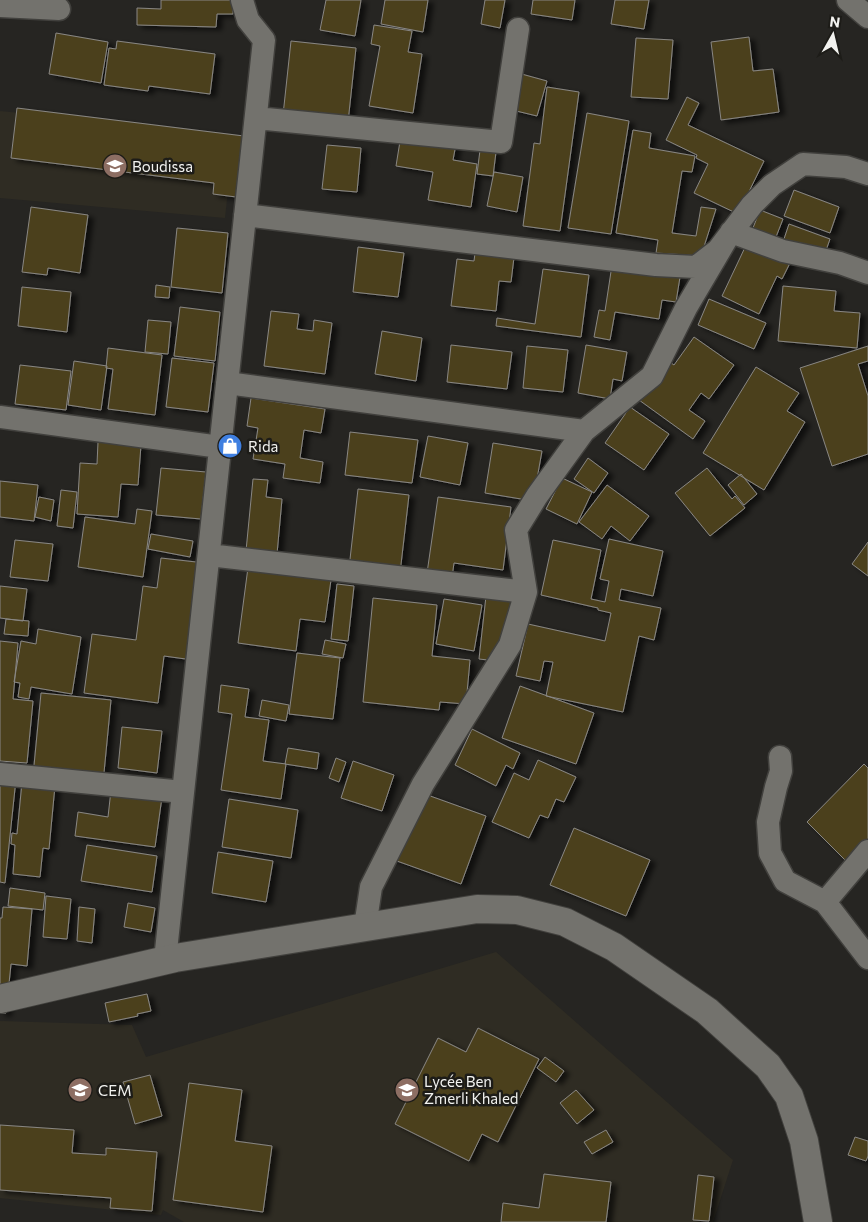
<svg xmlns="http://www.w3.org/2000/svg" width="868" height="1222" viewBox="0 0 868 1222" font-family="Commissioner,sans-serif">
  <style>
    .built { fill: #2f2c23 }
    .building { fill: #4b401f; stroke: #898783; filter: url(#shadow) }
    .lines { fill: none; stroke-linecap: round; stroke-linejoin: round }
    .minor-casing { stroke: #41403d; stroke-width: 25 }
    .tertiary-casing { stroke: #41403d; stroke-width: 30 }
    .minor { stroke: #73726d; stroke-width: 22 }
    .tertiary { stroke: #73726d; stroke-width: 28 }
    .labels { text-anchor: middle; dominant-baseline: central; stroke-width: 5; stroke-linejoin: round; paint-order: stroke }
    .poi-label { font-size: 15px; fill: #f2f2ef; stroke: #1d1c18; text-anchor: start }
  </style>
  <defs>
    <filter id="shadow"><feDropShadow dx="5.5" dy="3" stdDeviation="2.5" flood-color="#0009"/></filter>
  </defs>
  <rect width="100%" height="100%" fill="#262522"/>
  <path class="built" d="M0,111L234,134L225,218L0,198Z
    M496,952L733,1160L713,1222H184L163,1210L161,1215L0,1198V1021L132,1025L146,1057Z"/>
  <path class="building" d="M161,0H233V14H217L216,27L137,25V8L161,9Z
    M326,0H361L355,36L320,30Z
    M385,0H428L423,32L381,24Z
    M485,0H505L500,28L481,24Z
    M533,0H575L572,20L531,14Z
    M615,0H649L644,29L611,24Z
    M374,25L412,31L408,52L422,54L413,113L369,106L380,46L371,44Z
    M56,33L108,42L101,83L49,74Z
    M749,37L753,71L773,69L779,112L721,120L711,42Z
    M636,38L673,40L668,99L631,97Z
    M117,41L215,54L210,94L149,86L148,91L104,85L109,48L116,49Z
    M291,41L356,48L348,122L283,115Z
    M518,73L547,81L537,116L508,109Z
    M547,87L579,92L560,231L523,226L534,143L540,144Z
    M687,97L699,103L688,125L764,161L738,214L694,193L708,164L696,158L697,155L666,140Z
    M17,108L252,137L244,198L213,194L214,183L11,158Z
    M587,113L629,121L611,234L568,228Z
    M633,130L651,133L649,148L695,156L692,172L682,171L672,233L696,236L701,207L716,209L701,256L656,253L658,240L616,233Z
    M401,135L456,144L453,160L477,164L471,207L428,200L433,172L396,166Z
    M327,145L361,148L357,192L322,189Z
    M480,150L496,152L493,176L477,174Z
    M494,172L523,177L517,212L487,206Z
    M794,190L839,207L830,233L784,216Z
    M31,207L88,215L80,273L48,268L47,275L22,272Z
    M760,210L783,219L774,242L751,233Z
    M789,224L830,239L824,256L783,242Z
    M177,228L228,233L222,293L171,287Z
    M748,241L791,261L782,279L777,276L759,314L722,296Z
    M476,245L515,249L511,282L499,281L496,311L451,306L457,259L474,261Z
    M358,247L404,253L398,297L353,292Z
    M612,265L680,277L676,302L662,300L659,319L615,312L610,340L594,337L599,310L605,311Z
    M543,269L589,275L581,337L496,326L497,318L535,324Z
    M156,285L170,287L169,298L155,297Z
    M783,286L836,291L834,311L860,313L857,348L778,341Z
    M22,287L71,292L67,332L18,326Z
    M709,299L766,323L754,349L698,325Z
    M180,307L220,312L215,361L174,356Z
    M271,311L299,314L297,329L313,331L314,320L332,323L325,374L264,366Z
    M148,320L171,322L168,354L145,352Z
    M382,331L422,338L416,381L375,374Z
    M694,337L734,365L709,399L701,393L689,410L705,421L693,439L639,400L667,360L674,365Z
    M451,345L512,352L507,389L447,382Z
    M586,345L627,352L622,381L613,379L610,399L578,393Z
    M527,346L568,350L563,392L523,388Z
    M868,346V361L858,364L868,396V454L832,466L800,368Z
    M108,348L162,355L155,415L108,409L113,369L106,368Z
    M172,358L214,363L208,412L166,407Z
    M74,361L107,366L101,410L68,405Z
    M20,365L71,371L66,410L15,404Z
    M756,367L799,393L787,411L805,422L764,490L703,453Z
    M251,398L325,409L321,433L304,430L300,458L323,462L320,483L283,478L285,464L253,459L258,428L247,426Z
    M630,407L669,434L644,470L605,443Z
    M350,432L418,440L412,483L345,475Z
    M428,436L468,443L460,485L420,477Z
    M98,442L141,445L138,485L121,484L118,517L77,514L80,463L97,464Z
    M493,443L542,451L533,501L485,493Z
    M588,458L608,473L594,493L574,479Z
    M161,468L206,472L201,519L156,515Z
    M707,468L732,499L735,496L745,508L710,536L675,493Z
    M741,474L757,494L744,505L728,485Z
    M562,478L592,492L577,524L546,509Z
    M253,479L268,480L266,497L282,499L277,554L246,551Z
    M0,481L38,485L34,521L0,517Z
    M607,485L649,516L630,541L611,526L602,539L579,522Z
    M358,489L409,495L400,573L349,568Z
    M61,490L77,492L73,528L57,526Z
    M39,497L54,500L51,521L35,517Z
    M438,497L511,507L503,570L454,563L451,584L426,580Z
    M137,509L152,511L143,577L78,567L85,517L135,524Z
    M151,534L193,541L190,557L148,549Z
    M609,539L663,551L653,596L621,589L619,600L661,608L654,640L639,636L623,712L546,696L553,662L544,661L540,681L516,676L528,624L605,641L611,613L598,610V608L541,595L553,540L601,550L591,599L605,602L609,581L600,579Z
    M15,540L53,544L48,581L10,577Z
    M868,542V576L852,564Z
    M161,558L205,563L193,660L164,656L158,703L84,693L92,634L136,640L143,586L157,588Z
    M249,560L331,580L325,622L300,619L296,651L238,643Z
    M337,584L354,586L348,641L331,639Z
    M0,586L27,589L23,621L0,618Z
    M487,587L513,590L505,662L479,659Z
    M373,598L437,605L432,656L470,660L466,704L440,702L439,710L363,702Z
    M444,599L482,605L474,651L436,644Z
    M6,619L29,621L28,636L4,634Z
    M38,629L81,637L72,694L31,687L29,699L18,697L20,683L14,682L21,641L36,644Z
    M325,640L346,644L343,658L322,654Z
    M0,641L18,643L13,699L33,701L27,763L0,761Z
    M297,653L340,658L333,719L289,714Z
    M221,685L249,689L245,717L269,720L263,761L286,764L281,799L221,790L232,714L218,712Z
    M520,686L594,713L576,764L502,738Z
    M41,693L111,700L103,783L33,776Z
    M262,700L289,705L286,721L259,716Z
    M122,727L162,731L157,773L118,768Z
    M472,729L520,753L513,769L506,765L496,786L455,765Z
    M288,748L319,753L317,769L285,764Z
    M336,758L346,762L339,782L329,778Z
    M538,760L576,777L564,802L556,799L548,818L540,815L529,838L492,822L514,773L529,780Z
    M353,761L394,775L382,811L341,798Z
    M864,764L868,768V839L846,861L807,822Z
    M23,772L56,775L49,849L43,848L40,877L13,874L15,845L11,844L12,833L17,834Z
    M0,777L16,779L5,883L0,882Z
    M408,788L486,816L461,884L383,856Z
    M111,790L162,797L155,847L75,836L78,812L108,817Z
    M229,799L298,810L291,858L222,847Z
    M574,828L650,860L626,916L550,885Z
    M87,845L157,856L152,892L81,881Z
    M218,852L273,861L266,902L212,893Z
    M10,888L45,893L43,910L8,906Z
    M46,896L71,899L67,939L43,937Z
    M128,903L155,908L151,932L124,927Z
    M3,907L32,909L27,966L11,964L6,1013H0V918H2Z
    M79,907L95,909L92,943L77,941Z
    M147,994L151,1011L137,1014L138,1016L109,1022L105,1003Z
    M478,1028L539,1059L498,1142L482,1134L469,1161L395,1124L438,1038L466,1052Z
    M545,1057L564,1071L556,1082L537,1068Z
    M150,1075L162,1116L135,1124L123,1082Z
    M189,1083L242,1090L235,1141L272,1146L263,1212L173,1200Z
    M576,1090L594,1110L577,1124L560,1103Z
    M0,1125L74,1130L72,1153L106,1155V1148L157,1152L152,1211L110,1208L111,1198L0,1190Z
    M606,1130L613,1142L592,1154L584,1142Z
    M855,1137L868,1141V1156L866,1161L848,1155Z
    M544,1174L611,1182L606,1222H501L503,1203L539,1208Z
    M698,1175L714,1177L709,1221L693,1220Z"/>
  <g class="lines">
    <defs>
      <path id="minor" d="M848,0L868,17
        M0,6L59,9
        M256,118L501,142L518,29
        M245,215L656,265L696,267L718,250L752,205L772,185L803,164L846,167L868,174
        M731,232L783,251L840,263L868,273
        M227,383L584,431
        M0,417L220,447
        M209,555L526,592
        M780,757L781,771L776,787L768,822L770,853L785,881L825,902L868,958
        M0,774L183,792
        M825,902L868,851
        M365,927L371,887L423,784L510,645L526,592L516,530L537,496L584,431L652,376L686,308L726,240
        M165,960L264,40L248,20L242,0"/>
      <path id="tertiary" d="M0,999L175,958L477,909L517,910L565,922L614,947L707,1011L768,1066L789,1096L804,1141L818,1222"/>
    </defs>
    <use href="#minor" class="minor-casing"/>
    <use href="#tertiary" class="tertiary-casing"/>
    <use href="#minor" class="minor"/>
    <use href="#tertiary" class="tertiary"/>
  </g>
  <defs>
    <symbol id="school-disc" viewBox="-11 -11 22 22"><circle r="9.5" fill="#8d6e63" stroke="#1d1c18"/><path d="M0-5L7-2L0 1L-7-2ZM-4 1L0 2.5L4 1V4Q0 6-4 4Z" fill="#fff"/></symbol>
    <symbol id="shop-disc" viewBox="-11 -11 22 22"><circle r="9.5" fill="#3f7fe0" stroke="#1d1c18"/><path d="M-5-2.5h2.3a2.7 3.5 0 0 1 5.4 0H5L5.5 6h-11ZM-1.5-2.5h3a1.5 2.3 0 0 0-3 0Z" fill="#fff"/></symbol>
  </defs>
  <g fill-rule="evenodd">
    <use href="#school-disc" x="101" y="152" width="28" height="28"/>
    <use href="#shop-disc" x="216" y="432" width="28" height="28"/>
    <use href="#school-disc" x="66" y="1076" width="28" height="28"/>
    <use href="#school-disc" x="393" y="1076" width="28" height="28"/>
  </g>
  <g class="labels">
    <g class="poi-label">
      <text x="132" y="166">Boudissa</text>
      <text x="248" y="446">Rida</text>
      <text x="424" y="1081">Lycée Ben<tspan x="424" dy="17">Zmerli Khaled</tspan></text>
      <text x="98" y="1090">CEM</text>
    </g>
  </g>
  <g transform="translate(833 35) rotate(8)" stroke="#1d1c18" stroke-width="4" paint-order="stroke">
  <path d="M0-4L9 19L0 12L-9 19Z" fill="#f2f2ef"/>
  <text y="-8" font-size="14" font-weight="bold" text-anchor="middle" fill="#f2f2ef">N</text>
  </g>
</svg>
